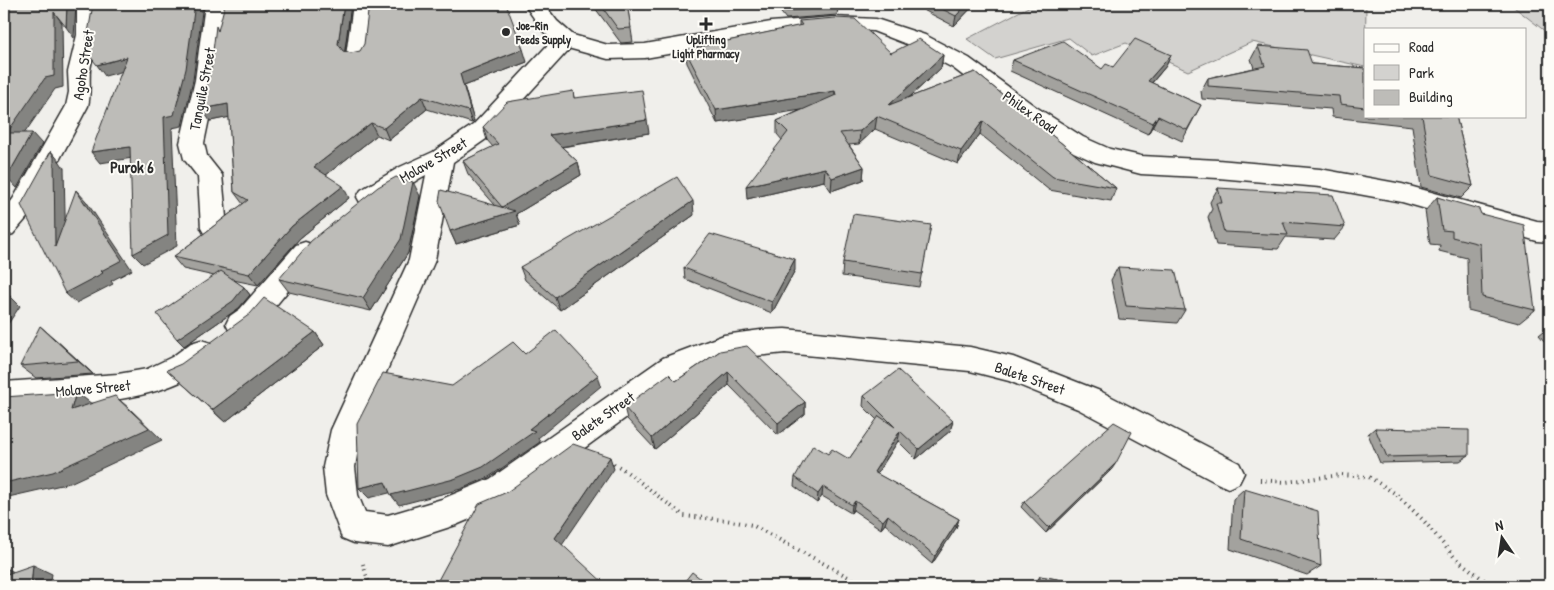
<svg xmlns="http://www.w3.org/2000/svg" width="1554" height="590" viewBox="0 0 1554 590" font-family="'Patrick Hand',sans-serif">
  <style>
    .green { fill: #d3d2cf; stroke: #7f7e7d }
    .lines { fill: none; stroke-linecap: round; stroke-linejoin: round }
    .minor-casing { stroke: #2b2b2b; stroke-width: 3 }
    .tertiary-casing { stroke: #2b2b2b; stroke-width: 3 }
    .path { stroke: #2b2b2b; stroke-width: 4; stroke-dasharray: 1 4.5; stroke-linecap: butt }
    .minor { fill: #fdfcf7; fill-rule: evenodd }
    .tertiary { fill: #fdfcf7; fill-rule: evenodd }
    .wall { fill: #a3a29e; stroke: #2b2b2b }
    .shaded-wall { fill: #848481; stroke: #2b2b2b }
    .building { fill: #bdbcb8; stroke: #2b2b2b }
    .poi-dot { fill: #2b2b2b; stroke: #fdfcf7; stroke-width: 2 }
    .labels { text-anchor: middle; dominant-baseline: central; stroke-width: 4; stroke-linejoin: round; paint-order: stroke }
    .far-poi-label { font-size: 12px; font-weight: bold; fill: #2b2b2b; stroke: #fdfcf7; text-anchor: start }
    .street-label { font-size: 15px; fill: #2b2b2b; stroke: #fdfcf7 }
    .neighbourhood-label { font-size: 16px; font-weight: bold; fill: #2b2b2b; stroke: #fdfcf7 }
  </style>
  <rect width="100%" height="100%" fill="#f0efeb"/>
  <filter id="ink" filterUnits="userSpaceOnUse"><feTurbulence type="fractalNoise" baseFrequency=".02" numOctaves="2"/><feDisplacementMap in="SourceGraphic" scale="10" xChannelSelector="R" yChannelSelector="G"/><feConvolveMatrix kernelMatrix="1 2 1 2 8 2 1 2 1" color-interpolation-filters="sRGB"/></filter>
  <g filter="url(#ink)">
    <path class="green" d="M1034,4H1067L1083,10L1104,4H1366L1365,67L1252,42L1188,71L1126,43L1092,56L1069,38L995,59L967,39Z
      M1510,4H1550V35Z"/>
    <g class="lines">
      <defs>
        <path id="minor" d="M77,4H97C102,28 94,47 90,70C89,82 91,94 88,106L31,213L13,234L4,237V210L13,199L66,106L69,92L68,72L77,35Z
          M205,4H225L217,80L204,143L207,156L222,175L227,228L223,235L214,238L205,235L201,228L198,177L184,159L180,143L195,80Z
          M353,4H373L368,56L365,61L357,63L349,61L346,56Z
          M565,33L573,35L576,40L573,45L489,137L453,162L435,260L361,430L355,467L358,495L365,512L388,515L442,499L490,479L663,358L724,335L761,330L785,329L970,347L1013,357L1100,391L1239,463L1244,473L1239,483L1228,488L1217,483L1078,409L1009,381L970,371L785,353L726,359L683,376L512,501L456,525L388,547L354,543L342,538L326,495L323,467L331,430L409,260L426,175C407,184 383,210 361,204L357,197L361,190L400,167L433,152L473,125L557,35Z
          M305,242L314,245L318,252L314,259L260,325C249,333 243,337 230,332L226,324L230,316L240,309L296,245Z
          M201,340L211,343L215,352C189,405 56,406 4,408V382L118,374L147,369L172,357L191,343Z"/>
        <path id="tertiary" d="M524,4H544L557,21L573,35L608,45L645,44L771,22L834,17L876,19L925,35L969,58L1036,107L1083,137L1110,149L1141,156L1218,160L1320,169L1402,184L1537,221L1550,222V242L1537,241L1402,202L1320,187L1218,178L1141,174L1095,162L1067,149L1020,119L953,68L909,45L873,31L834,29L771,36L645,58L608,59L557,45L543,31Z"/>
      </defs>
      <use href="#minor" class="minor-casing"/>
      <use href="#tertiary" class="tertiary-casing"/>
      <path class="path" d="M609,461L623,469L684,516L726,520L752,525L865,586
        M1260,480L1286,482L1341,475L1369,477L1396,494L1424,521L1455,558L1492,586
        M363,564L370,586"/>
      <use href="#minor" class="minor"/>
      <use href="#tertiary" class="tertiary"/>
    </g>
    <path class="wall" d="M351,4L345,51L351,53L527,62L464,86L474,121L472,123L427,109L389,140L377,135L326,175L349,198L300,238L258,285L233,280L244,287L250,295L239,308L184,346L177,339L214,276L183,269L173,257L243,204L234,192L229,117L210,121L211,68L218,30Z
      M592,4H627L633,42L621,43Z
      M774,4H834L838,8L837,15L786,19Z
      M912,4H975L954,26Z
      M799,21L891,53L943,55L941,68L910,97L975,72L1116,188L1111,201L1049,190L980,134L958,164L875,129L859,144L849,145L864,167L863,180L831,191L824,181L747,199L782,140L777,134V121L803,109L717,123L687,63L685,50L799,26Z
      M1258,46L1312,64L1365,68V116H1456L1473,186L1461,198L1421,187L1412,126L1332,117L1331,109L1202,99L1201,91L1208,78L1254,68L1251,59Z
      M1171,55L1166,66L1152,83L1201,105L1182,141L1152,127L1148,134L1010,71L1013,60L1102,69Z
      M573,91L574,98L649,133L562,147L578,162L581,175L516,214L520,225L456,244L450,231L495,205L468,174L463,161L493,147L487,140L483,127Z
      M1218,188L1345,227L1334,240L1286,237L1278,249L1216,245L1208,217L1212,209L1210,202Z
      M420,196L408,253L371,311L289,292L279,279Z
      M1437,197L1481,214L1535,310L1519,323L1468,310L1467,258L1439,251L1440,245L1430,244L1425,211Z
      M694,215L560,310L525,280L520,267Z
      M931,225L919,287L842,276L843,262Z
      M1118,267L1185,310L1177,323L1119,319L1111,280Z
      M684,268L795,270L772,313L685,279Z
      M1550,326V348L1539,335Z
      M315,332L324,345L225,422L167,370Z
      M55,339L93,374L36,378L20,366Z
      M720,351L805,402V414L778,435L729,385L655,449L627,419L624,407L676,381Z
      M864,396L953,421L950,431L916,459L898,441L877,474L959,519L956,528L932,564L885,524L881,529L853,510L851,513L822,496L817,503L794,486L795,477L828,454L849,459L877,420L863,406Z
      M1375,428L1469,455L1460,461L1380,463L1368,434Z
      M1112,469L1046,533L1021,507L1024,502Z
      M1244,489L1321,566L1307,575L1230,549L1233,499Z
      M1040,576L1096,586H1034Z"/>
    <path class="shaded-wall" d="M67,4H76L74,38L66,27Z
      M195,4H203L193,80L182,126L172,128L177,246L143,264L133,254L164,117Z
      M344,4H351L344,56L338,44Z
      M967,4H975L954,26L956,16Z
      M54,12L62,23L63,87L55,89L17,144L7,133Z
      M523,49L527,62L464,86L474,121L472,123L468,111L460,74Z
      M943,55L941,68L887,118L889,105Z
      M1171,55L1166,66L1143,93L1148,81Z
      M127,57L135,68L105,76L97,65Z
      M835,91L834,105L717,123L716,110Z
      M422,97L427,109L389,140L384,128Z
      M228,104L236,116L210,121L202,109Z
      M877,116L875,129L859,144L860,131Z
      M1158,116L1152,127L1148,134L1153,123Z
      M647,120L649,133L553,148L549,135Z
      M983,121L980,134L958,164L961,151Z
      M371,123L377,135L321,179L314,167Z
      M32,133L42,144L17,188L7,177Z
      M130,147L139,157L100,163L91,152Z
      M51,151L60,162L64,168L66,257L55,247Z
      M578,162L581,175L516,214L520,225L456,244L450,231L505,214L502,207Z
      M864,167L863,180L831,191L832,178Z
      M825,168L824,181L747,199L746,186Z
      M413,182L420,196L408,253L371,311L363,298Z
      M343,186L349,198L300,238L258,285L249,274L292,226Z
      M76,190L86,201L132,270L111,281L113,284L76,303L65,293Z
      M693,201L694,215L560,310L555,297Z
      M795,259V270L772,313V302Z
      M244,287L250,295L239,308L184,346L177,339Z
      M4,290L20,306L4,330Z
      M40,326L55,339L93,374L78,361Z
      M315,332L324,345L225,422L212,410Z
      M728,372L729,385L655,449L652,438Z
      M598,375L601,386L538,438L540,442L489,477L461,489L399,505L391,495L529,429Z
      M76,392L92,404L71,410Z
      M115,396L129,408L162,440L70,483L4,498V483Z
      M805,402V414L778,435V423Z
      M953,421L950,431L916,459L919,449Z
      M900,431L898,441L872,481L874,472Z
      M610,457L614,469L560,548L555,538Z
      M1116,463L1112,469L1046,533L1049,528Z
      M385,482L393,492L369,498L359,488Z
      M823,487L822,496L817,503L818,494Z
      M855,501L853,510L851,513L852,505Z
      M888,515L885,524L881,529L883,521Z
      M959,519L956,528L932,564L935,556Z
      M33,565L52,574L50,586H31Z
      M4,567L20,575L4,578Z"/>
    <path class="building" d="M4,4H67L66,27L54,12V76L45,78L7,133H32L7,177L4,171Z
      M92,4H195L186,69L174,115L164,117L168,235L133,254L130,147L91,152L127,57L97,65L85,50L92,10Z
      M225,4H344L338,44L343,51L351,53L360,51L364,44L369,4H506L523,49L460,74L470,109L468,111L422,97L384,128L371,123L314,167L343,186L292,226L249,274L173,257L248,200L234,192L228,104L202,109L211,68L216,26L218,31Z
      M600,4H627L631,28L618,29Z
      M780,4H834L838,8L786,11Z
      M932,4H967L956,16Z
      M835,18L855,19L891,53L919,39L943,55L889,105L975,72L1116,188L1053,177L983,121L961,151L877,116L860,131L840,133L864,167L832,178L825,168L746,186L788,132L777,121L836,95L835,91L716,110L685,50L802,25L799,21Z
      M1135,39L1171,55L1148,81L1201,105L1187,130L1158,116L1153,123L1013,60L1063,41L1102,69L1106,64L1113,67Z
      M1258,46L1307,50L1312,64L1365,68V107L1340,104L1339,96L1208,86V78L1265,66Z
      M642,90L647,120L549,135L578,162L502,207L463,161L498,144L483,127L507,102L573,91L574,98Z
      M1422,116H1456L1473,186L1432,175Z
      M51,151L54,157L55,247L76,190L122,260L101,271L103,273L65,293L21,205Z
      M396,177L413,182L401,239L363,298L279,279L311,241L378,187Z
      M677,177L693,201L555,297L520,267Z
      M1218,188L1333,195L1345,227L1283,222L1288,235L1224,232L1216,203H1222Z
      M441,190L515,211L450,231L439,201Z
      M1437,197L1479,209L1481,214L1524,225L1535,310L1482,297L1480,244L1452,237V231L1442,230Z
      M853,214L931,225L922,274L843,262Z
      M710,234L795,259L772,302L684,268Z
      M1118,267L1175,270L1185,310L1126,306Z
      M221,271L244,287L233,301L177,339L157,314Z
      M4,291L7,294L4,299Z
      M264,298L315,332L212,410L167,370L181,364L250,314Z
      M40,326L78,361L20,366Z
      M556,330L598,375L529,429L535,431L483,467L454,479L391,495L385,482L359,488L357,424L383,373L452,386L513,342L525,354Z
      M747,346L805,402L778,423L728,372L652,438L624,407L669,374L676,381L720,351Z
      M898,370L953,421L919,449L900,431L874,472L959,519L935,556L888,515L883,521L855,501L852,505L823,487L818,494L795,477L813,445L828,454L832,449L849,459L879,416L895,427L864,396Z
      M76,392L71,410L115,396L149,428L53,472L4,483V397Z
      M1114,422L1132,432L1116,463L1049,528L1024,502Z
      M1375,428L1469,430V455L1387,457Z
      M573,444L610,457L555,538L607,586H443L436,584L479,504L507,492Z
      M1244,489L1318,511L1321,566L1241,539Z
      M33,565L31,586H4V575Z
      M692,572L710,586H681Z
      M1040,576L1096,586H1040Z
      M647,578L657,586H638Z"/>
  </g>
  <g class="poi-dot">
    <path d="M703.5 16.5h5v5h5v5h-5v5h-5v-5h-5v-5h5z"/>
    <circle cx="506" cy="32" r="5"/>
  </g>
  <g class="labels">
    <g class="far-poi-label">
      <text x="516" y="25">Joe-Rin<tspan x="516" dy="14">Feeds Supply</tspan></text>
      <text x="706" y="39" text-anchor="middle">Uplifting<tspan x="706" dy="14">Light Pharmacy</tspan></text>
    </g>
    <g class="street-label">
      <text transform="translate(83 65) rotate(-81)">Agoho Street</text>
      <text transform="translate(202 89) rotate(-79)">Tanguile Street</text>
      <text transform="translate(1030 112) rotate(35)">Philex Road</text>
      <text transform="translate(433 160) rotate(-30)">Molave Street</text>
      <text transform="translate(1030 378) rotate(19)">Balete Street</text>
      <text transform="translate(93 388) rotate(-5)">Molave Street</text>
      <text transform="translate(603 416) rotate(-35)">Balete Street</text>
    </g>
    <g class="neighbourhood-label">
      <text x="132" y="167">Purok 6</text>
    </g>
  </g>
  <rect width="1554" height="590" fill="none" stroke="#fdfcf7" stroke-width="20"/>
  <rect x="10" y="10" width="1534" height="570" fill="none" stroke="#2b2b2b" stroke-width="2" filter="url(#ink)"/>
  <rect x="1364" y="28" width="162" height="90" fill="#fdfcf7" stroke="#a9a8a5"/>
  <rect x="1374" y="44" width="25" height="8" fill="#fdfcf7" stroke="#a9a8a5"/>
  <text x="1409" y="52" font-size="15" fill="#2b2b2b">Road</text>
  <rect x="1374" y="65" width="25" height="15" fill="#d3d2cf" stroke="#a9a8a5"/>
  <text x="1409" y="78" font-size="15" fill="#2b2b2b">Park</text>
  <rect x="1374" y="90" width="25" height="15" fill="#bdbcb8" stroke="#a9a8a5"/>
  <text x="1409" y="102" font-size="15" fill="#2b2b2b">Building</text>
  <g transform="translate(1502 538) rotate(347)" stroke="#fdfcf7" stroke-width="4" paint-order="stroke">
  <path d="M0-4L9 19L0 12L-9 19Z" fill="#2b2b2b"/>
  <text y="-8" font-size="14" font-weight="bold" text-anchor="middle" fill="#2b2b2b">N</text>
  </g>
</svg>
